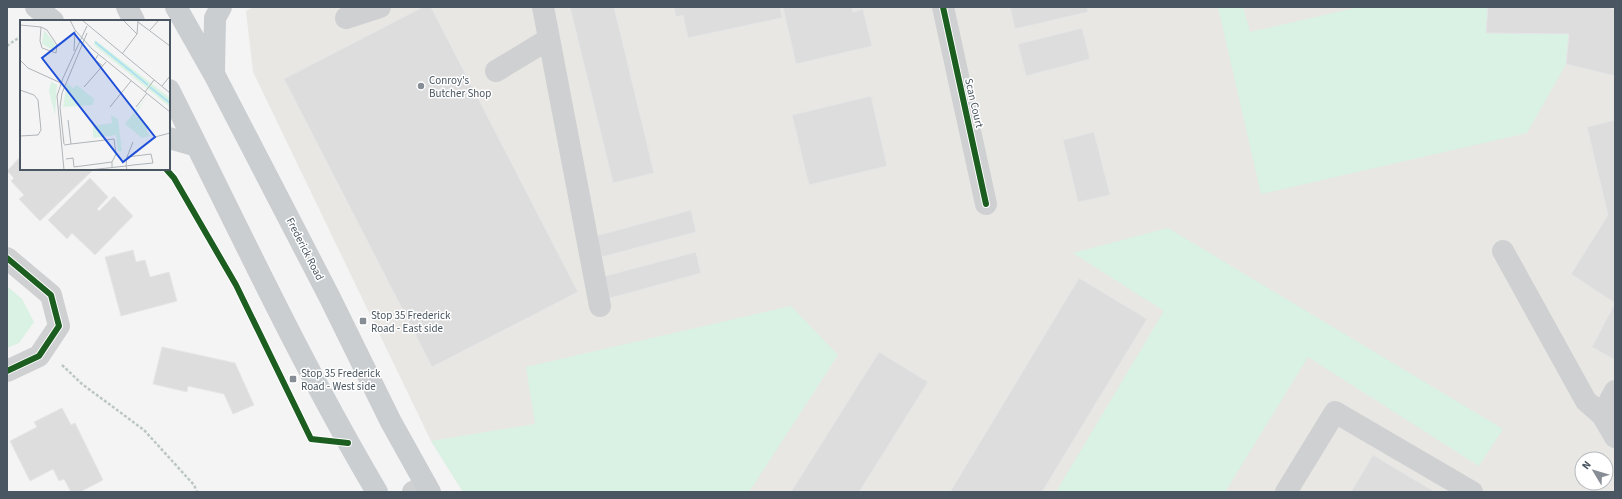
<svg xmlns="http://www.w3.org/2000/svg" width="1622" height="499" viewBox="0 0 1622 499" font-family="'Source Sans 3',sans-serif">
  <style>
    .commercial { fill: #e8e7e3; fill-rule: evenodd }
    .green { fill: #d9f2e3 }
    .building { fill: #ddddde; stroke: #e5e6e7 }
    .lines { fill: none; stroke-linecap: round; stroke-linejoin: round }
    .path { stroke: #bcc7c4; stroke-width: 2.5; stroke-dasharray: 3 2; stroke-linecap: butt }
    .minor { stroke: #ced0d2; stroke-width: 22 }
    .major { stroke: #caced1; stroke-width: 22 }
    .cycleway-casing { stroke: #fff; stroke-width: 8 }
    .cycleway { stroke: #1b5e20; stroke-width: 6 }
    .poi-dot { fill: #868d94; stroke: #fff; stroke-width: 1.5 }
    .labels { text-anchor: middle; dominant-baseline: central; stroke-width: 3; stroke-linejoin: round; paint-order: stroke }
    .poi-label { font-size: 11px; fill: #4a5661; stroke: #fff; text-anchor: start }
    .street-label { font-size: 11px; fill: #4a5661; stroke: #fff }
    .inset-river { fill: none; stroke: #aee2f0; stroke-width: 2 }
    .inset-road { fill: none; stroke: #b0b5b9; stroke-width: 1 }
    .view { fill: #1d4ed8; fill-opacity: 0.15; stroke: #1d4ed8; stroke-width: 2 }
    .inset-edge { fill: none; stroke: #4a5661; stroke-width: 2 }
  </style>
  <rect width="100%" height="100%" fill="#f4f4f4"/>
  <path class="commercial" d="M253,7H1615V492H463L431,441L253,72L246,11ZM1582,459H1606V483H1582Z"/>
  <path class="green" d="M1218,7H1243L1250,32L1359,7H1488L1486,33L1569,34L1566,64L1527,133L1261,194Z
    M1168,228L1503,429L1479,466L1308,357L1225,492H1056L1164,311L1073,253Z
    M7,286L22,299L34,322L19,343L7,348Z
    M791,306L838,355L749,492H463L431,441L535,424L526,367Z"/>
  <path class="building" d="M423,7H431L578,292L432,367L284,79Z
    M570,7H614L654,173L613,183Z
    M674,7H780L782,18L688,38L683,15L676,17Z
    M783,7H852L853,12L863,9L872,46L796,64Z
    M1010,7H1087L1088,12L1015,29Z
    M1488,7H1611V9L1615,10V76L1566,64L1569,34L1486,33Z
    M1082,28L1090,59L1026,76L1018,44Z
    M871,96L887,166L809,185L792,115Z
    M1615,120V360L1592,347L1615,303L1571,274L1608,215L1587,127Z
    M1094,132L1110,195L1078,202L1063,140Z
    M21,156V169H94L40,221L19,199L24,195L11,181L14,178L7,171Z
    M90,178L108,197L97,209L99,211L114,196L133,216L95,255L72,233L67,239L48,220Z
    M691,210L696,232L602,257L596,236Z
    M133,250L136,262L145,260L150,277L169,272L177,301L121,316L105,257Z
    M696,252L701,273L607,299L601,277Z
    M1079,278L1147,319L1042,492H950Z
    M162,347L235,363L254,405L233,414L224,394L188,386L187,392L153,384Z
    M879,352L928,382L859,492H791Z
    M62,408L71,425L75,423L103,480L80,492H71L64,479L59,481L53,469L30,481L10,441L37,427L34,422Z
    M1373,455L1435,492H1351Z"/>
  <g class="lines">
    <path class="path" d="M7,46L21,36
      M62,365L82,384L144,430L194,485L197,492"/>
    <path class="minor" d="M543,7L600,306
      M943,7L986,204
      M346,18L380,7
      M496,71L549,39
      M1503,251L1586,401L1602,415
      M7,258L51,295L59,326L39,356L7,371
      M1615,391L1602,415L1615,437
      M413,492L426,485
      M1286,492L1335,412L1472,492"/>
    <path class="major" d="M36,7L53,21
      M127,7L134,21
      M176,7L214,74L329,296L391,422L430,492
      M214,72L215,18L221,7
      M169,90C237,225 300,362 377,492
      M169,138L197,146"/>
    <defs>
      <path id="cycleway" d="M943,7L986,204
        M166,169L174,178L236,285L311,439L348,443
        M7,258L51,295L59,326L39,356L7,371"/>
    </defs>
    <use href="#cycleway" class="cycleway-casing"/>
    <use href="#cycleway" class="cycleway"/>
  </g>
  <g class="poi-dot">
    <circle cx="421" cy="86" r="4"/>
    <rect x="359" y="317" width="8" height="8" rx="2"/>
    <rect x="289" y="375" width="8" height="8" rx="2"/>
  </g>
  <g class="labels">
    <g class="poi-label">
      <text x="429" y="80">Conroy's<tspan x="429" dy="13">Butcher Shop</tspan></text>
      <text x="371" y="315">Stop 35 Frederick<tspan x="371" dy="13">Road - East side</tspan></text>
      <text x="301" y="373">Stop 35 Frederick<tspan x="301" dy="13">Road - West side</tspan></text>
    </g>
    <g class="street-label">
      <text transform="translate(974 103) rotate(77)">Scan Court</text>
      <text transform="translate(305 249) rotate(63)">Frederick Road</text>
    </g>
  </g>
  <g transform="translate(20 20)">
    <rect width="150" height="150" fill="#f4f4f4"/>
    <path d="M24,10L36,25L35,31L22,24ZM75,20L150,78V87L74,25ZM31,62L37,65L35,95L29,71ZM47,63L53,68L57,65L74,79L73,85L43,87ZM126,78L115,95L130,107L126,110L130,116L122,118L105,104ZM91,95L98,99L102,131H98L96,115L73,118V106L92,103Z" fill="#d9f2e3"/>
    <path class="inset-river" d="M75,22L128,65M130,67L150,83"/>
    <path class="inset-road" d="M50,0L55,10L72,29L150,92M62,0L150,73M103,0L117,14M118,2L150,26M0,5L21,7L27,10L37,25L36,33L22,28L20,21L21,7M130,10L139,0M54,31L55,11M102,34L117,14L118,1M78,35L75,40L83,46M0,40L8,48L41,63M142,66L150,56M64,67L86,42M0,70L14,75L18,80L21,110L18,115L0,116M125,72L134,60M90,87L111,61M116,87L127,73M135,117L150,113M44,124L40,87L42,73L67,13M51,124L94,119L96,134L92,142V147M44,125L51,124L48,100M107,137L113,122M46,139L53,138L54,147L92,142M44,150L37,76L43,58L67,6M69,150L106,146L113,145L133,143L131,134L107,137L106,146L107,150"/>
    <path class="view" d="M54,13L135,117L103,142L22,38Z"/>
    <rect width="150" height="150" class="inset-edge"/>
  </g>
  <rect width="1622" height="499" fill="none" stroke="#4a5661" stroke-width="16"/>
  <g transform="translate(1594 471) rotate(308)"><circle r="19" fill="#ffffff" stroke="#b7bbc0"/>
  <path d="M0-3L7 15L0 10L-7 15Z" fill="#868d94"/>
  <text y="-6" font-size="11" font-weight="bold" text-anchor="middle" fill="#4a5661">N</text>
  </g>
</svg>
